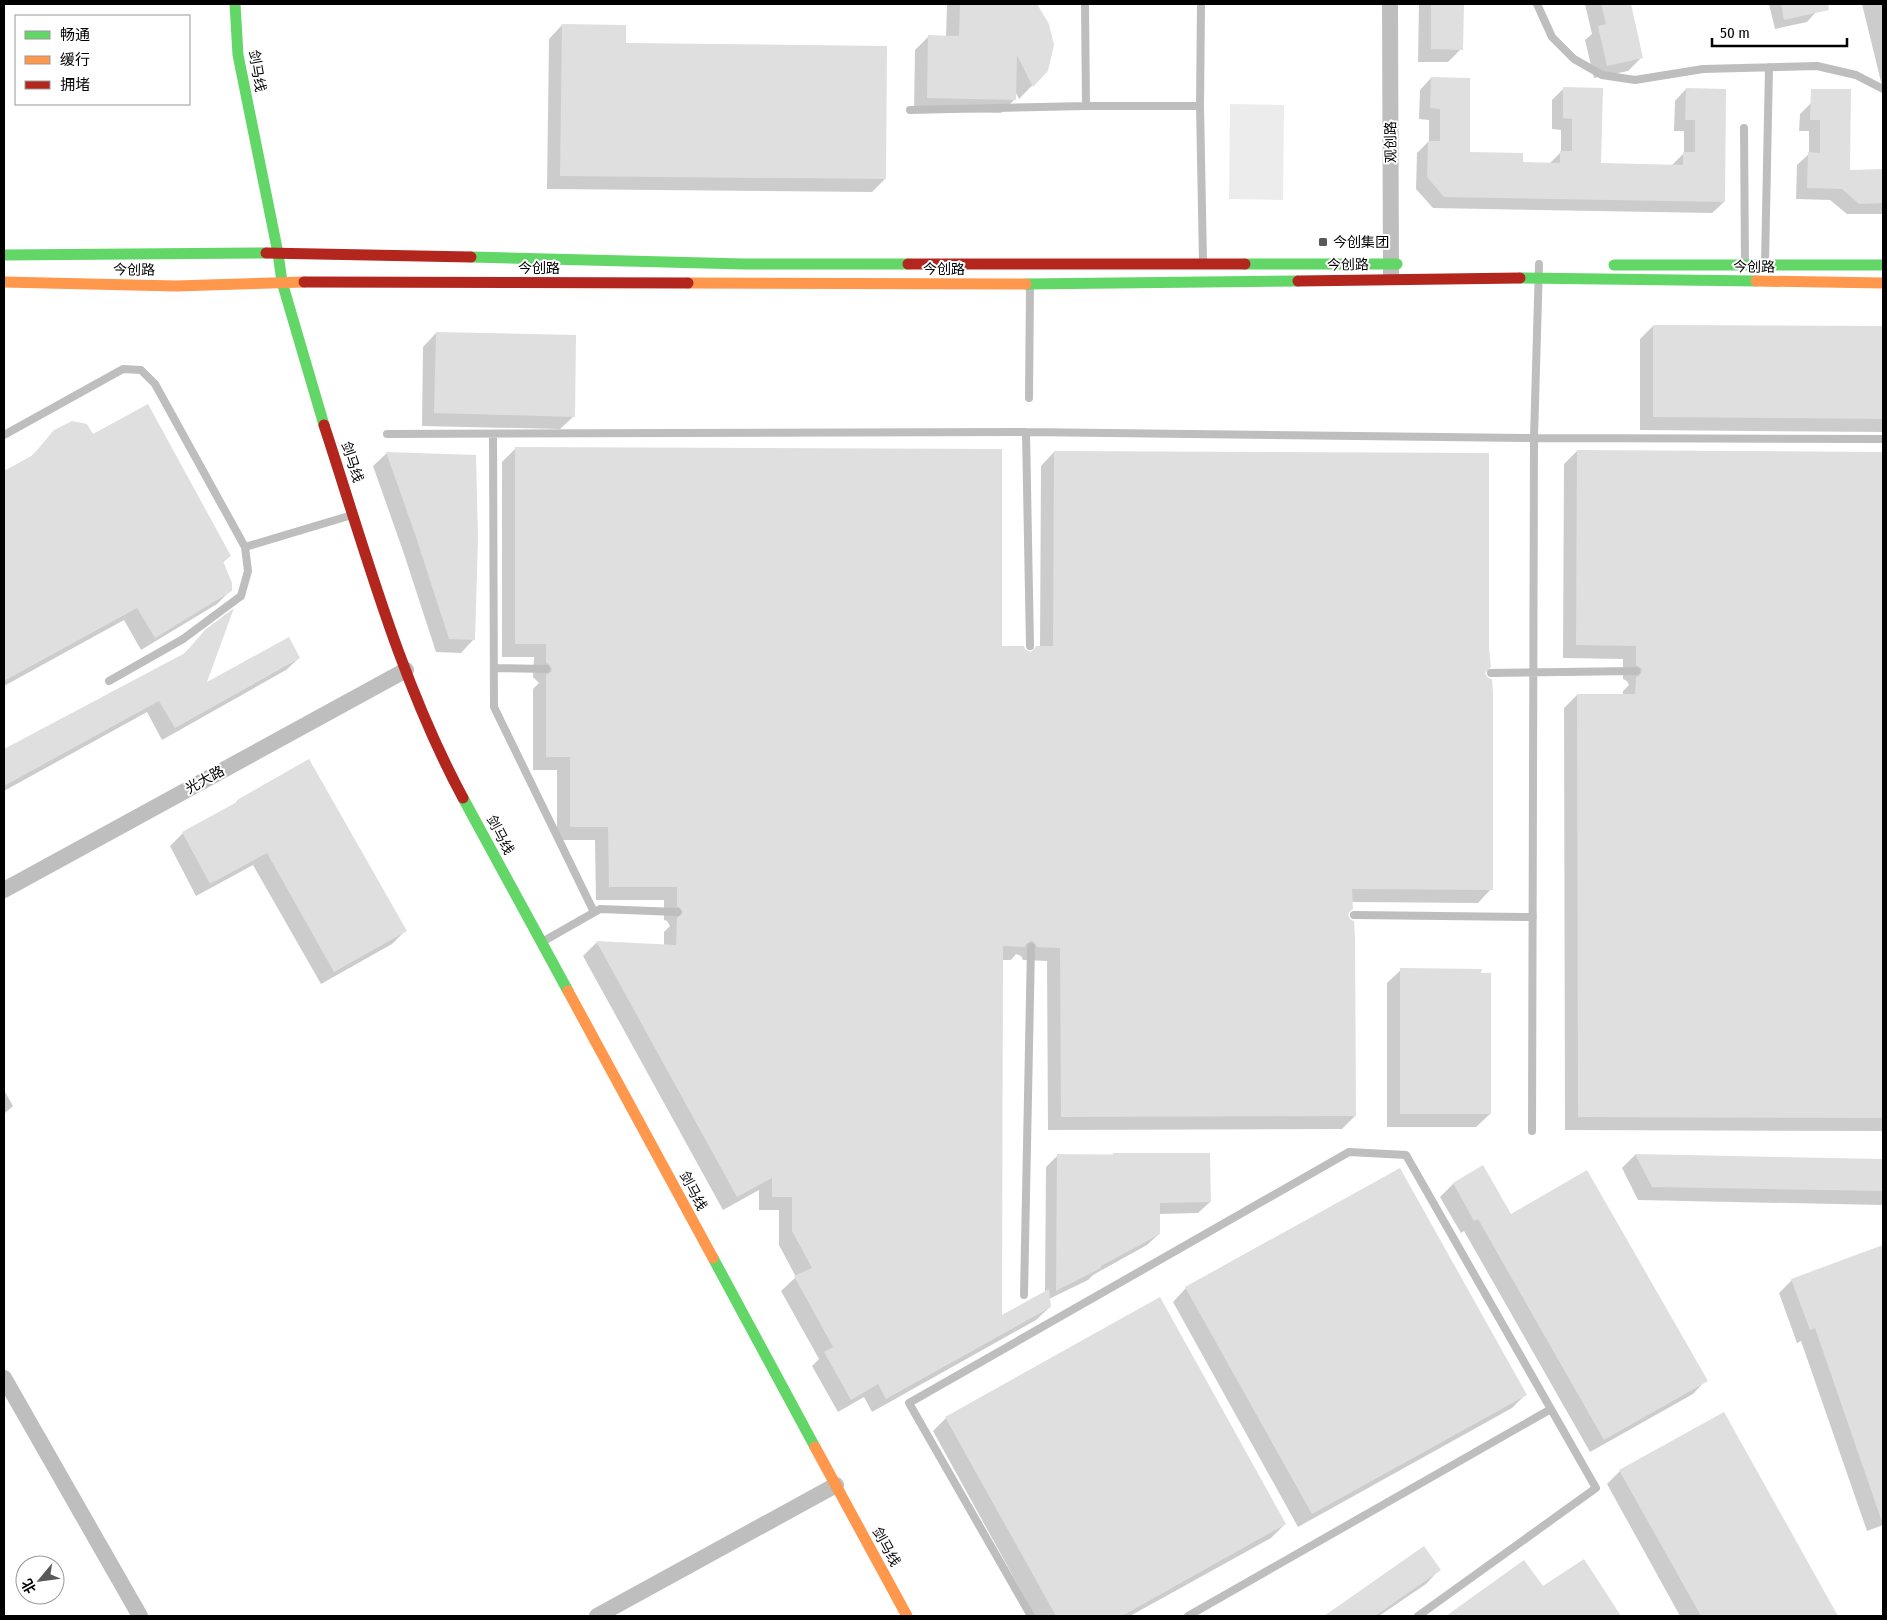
<svg xmlns="http://www.w3.org/2000/svg" width="1887" height="1620" viewBox="0 0 1887 1620" font-family="'Fira Sans Condensed','Noto Sans SC',sans-serif">
  <style>
    .pitch { fill: #ececec }
    .shadow { fill: #0003 }
    .building { fill: #dfdfdf }
    .lines { fill: none; stroke-linecap: round; stroke-linejoin: round }
    .lane { stroke: #bebebe; stroke-width: 8 }
    .street { stroke: #bebebe; stroke-width: 16 }
    .fast { stroke: #63d668; stroke-width: 11 }
    .slow { stroke: #ff974d; stroke-width: 11 }
    .jam { stroke: #b3261e; stroke-width: 11 }
    .poi-dot { fill: #595959; stroke: #fff; stroke-width: 2 }
    .labels { text-anchor: middle; dominant-baseline: central; stroke-width: 4; stroke-linejoin: round; paint-order: stroke }
    .street-label { font-size: 14px; fill: #000; stroke: #fff }
    .poi-label { font-size: 14px; fill: #000; stroke: #fff; text-anchor: start }
  </style>
  <rect width="100%" height="100%" fill="#fff"/>
  <path class="pitch" d="M1230,104L1284,105L1283,200L1229,199Z"/>
  <path class="shadow" d="M947,4H1018V19L1033,4H1036L1048,24L1047,70L1019,99L1015,91V99L1001,113L914,111L915,50L928,37H946Z
    M1419,4H1462L1461,49L1448,62H1418Z
    M1585,4H1629L1642,57L1628,71L1594,78L1585,40L1592,34Z
    M1769,4H1815L1816,12L1807,22L1775,29Z
    M1862,4H1883V90Z
    M562,25L625,45L885,179L872,192L547,189L549,39Z
    M1431,78L1468,154L1522,164H1549L1561,152V130L1552,129V100L1564,88L1600,164L1671,166L1684,153V131H1674L1675,101L1686,89L1724,202L1712,213L1433,208L1416,189L1417,153L1429,141V120L1419,119L1420,90Z
    M1811,103L1848,171H1883V214H1847L1830,200L1796,199L1797,165L1809,154V131H1799L1800,114Z
    M1653,326L1883,327V432L1640,430V339Z
    M436,333L574,416L560,429L422,426L423,347Z
    M55,431L93,436L230,556L222,563L231,590L217,604L141,650L124,620L4,686V473L30,458Z
    M516,448L1001,647L1031,652L1036,647H1040L1041,466L1054,452L1484,672L1491,889L1478,903L1352,902V909L1348,913L1355,1116L1342,1129L1048,1130L1047,961L1023,960L1021,956L1016,954L1011,960H1001V1318L1045,1293L1046,1167L1058,1155L1209,1154L1210,1202L1198,1213L1159,1214V1234L1147,1245L1093,1275L1088,1280L1049,1299L1050,1307L1036,1320L872,1412L864,1397L838,1412L812,1366L819,1359L781,1291L796,1277L779,1245V1210H759V1190L723,1210L583,956L596,943L664,946V932L670,926L667,921L664,920V900H596L595,840H557V770H533V689L539,683L533,677L534,657H502V462Z
    M1577,451L1883,453V1131L1565,1130L1564,708L1577,695H1623V691L1629,685L1627,681L1623,679V659L1563,658L1564,464Z
    M387,453L474,639L461,653L436,652L403,551L373,466Z
    M206,631L205,685L299,658L286,670L162,740L147,712L4,791V751L182,656Z
    M237,801L405,931L392,944L321,984L253,865L196,896L170,846L183,833L233,806Z
    M1401,970L1490,1114L1476,1127H1387V983Z
    M4,1090L13,1106L4,1114Z
    M1635,1155L1883,1160V1205L1638,1200L1622,1168Z
    M1483,1167L1510,1215L1706,1380L1693,1394L1590,1452L1464,1231L1461,1233L1440,1197L1453,1184Z
    M1883,1246V1525L1867,1531L1801,1341L1797,1343L1779,1293L1792,1280Z
    M1186,1288L1525,1395L1512,1408L1298,1527L1173,1302Z
    M1724,1413L1837,1616H1680L1607,1484L1620,1471Z
    M946,1418L1285,1524L1271,1538L1130,1616H1035L933,1431Z
    M1424,1548L1439,1570L1426,1584L1379,1616H1326Z
    M1583,1561L1620,1616H1448L1523,1562L1542,1587Z"/>
  <path class="building" d="M960,4H1037L1049,24L1054,45L1048,71L1033,87L1017,55L1016,100L927,98L928,35L959,36Z
    M1431,4H1464L1463,50L1431,49Z
    M1601,4H1631L1643,58L1607,66L1598,26L1606,24Z
    M1781,4H1828L1829,10L1784,20Z
    M562,24L626,25V43L887,46L886,179L560,176Z
    M1431,77L1470,78V152L1523,153V162L1560,163V151H1572V119L1563,118V87L1603,88L1601,163L1683,165V152H1695V120H1685L1686,88L1726,89L1725,202L1444,197L1427,177L1428,141H1440V109L1430,108Z
    M1811,89H1851L1850,170L1883,169V203L1859,204L1842,189L1807,188L1808,152L1820,153V120H1810Z
    M1653,325L1883,326V419L1653,417Z
    M436,332L576,335L575,417L434,413Z
    M148,404L231,556L223,561L232,583V591L155,638L137,608L4,681V471L33,455L54,430L72,421L87,424L93,434Z
    M515,447L1002,449V646H1024L1025,649L1030,652L1033,651L1036,646H1053L1054,451L1489,453V648L1491,667L1485,673L1488,678L1492,679L1493,693V890L1352,889L1353,909L1349,912L1348,915L1351,920L1354,921L1355,936L1356,1116L1061,1117L1060,948L1037,947L1034,942L1031,941L1026,944L1025,947L1003,946L1002,1315L1049,1289L1051,1307L886,1399L878,1384L851,1400L824,1352L833,1347L794,1276L812,1268L792,1231V1197H772V1178L737,1197L596,941L676,945L677,918L681,915L683,912L680,908L677,906V887H609L608,827H570V757H546V675L551,672L552,669L549,664L546,663V644H515Z
    M1577,450L1883,452V1118L1578,1117L1577,694H1635L1636,677L1639,676L1642,671L1641,668L1636,665V646L1576,645Z
    M386,452L476,455L478,539L475,640L449,639L416,537Z
    M234,608L207,682L289,637L300,658L175,728L159,701L4,786V749L185,653L205,630Z
    M309,759L407,931L334,972L267,853L210,884L182,832L237,802V800Z
    M1400,968L1482,969L1481,973H1491V1114H1400Z
    M1113,1153H1210L1211,1202L1160,1203V1234L1101,1266V1268L1056,1291L1057,1154L1113,1155Z
    M1635,1154L1883,1159V1191L1652,1187Z
    M1483,1165L1511,1214L1587,1170L1708,1381L1604,1440L1478,1219L1474,1221L1453,1183Z
    M1400,1168L1527,1395L1312,1514L1185,1287Z
    M1883,1245V1519H1881L1815,1328L1810,1330L1791,1279Z
    M1160,1297L1286,1524L1122,1616H1056L945,1417Z
    M1724,1412L1838,1616H1701L1619,1470Z
    M1424,1546L1441,1570L1375,1616H1324Z
    M1584,1559L1621,1616H1446L1524,1560L1543,1586Z"/>
  <g class="lines">
    <path class="lane" d="M1085,4L1086,106H1200
      M1201,4L1200,106L1203,262
      M1537,4L1552,37L1574,59L1602,75L1635,80L1703,69L1817,66L1856,75L1883,89
      M910,110L1086,106
      M1744,128L1745,263
      M1765,263L1769,67
      M1029,398L1030,285
      M1026,432L1030,646
      M387,434L1026,432L1534,438L1883,439
      M493,434L494,707L594,912
      M4,435L123,369L141,370L155,384L245,547L248,571L241,596L183,639L109,681
      M245,547L352,515
      M494,668L546,669
      M1491,673L1636,671
      M1354,915L1533,917
      M542,942L600,909L677,912
      M1532,1131L1534,438L1539,264
      M1024,1295L1031,947
      M1031,1616L909,1403L1349,1152L1406,1155L1596,1488L1418,1616
      M1188,1616L1551,1409"/>
    <path class="street" d="M1390,4L1391,274
      M4,890L406,670
      M4,1378L140,1616
      M597,1616L836,1485"/>
    <path class="fast" d="M235,4L238,55L278,253L282,282L324,425
      M4,255L266,253
      M471,257L744,264H908
      M1245,264H1397
      M1614,265H1883
      M1520,278L1756,281
      M1026,284L1298,281
      M463,798L568,991
      M713,1258L815,1447"/>
    <path class="slow" d="M1756,281L1883,283
      M4,282L176,286L304,282
      M688,283L1026,284
      M568,991L713,1258
      M815,1447L907,1616"/>
    <path class="jam" d="M266,253L471,257
      M908,264H1245
      M1298,281L1520,278
      M304,282L688,283
      M324,425C365,550 400,681 463,798"/>
  </g>
  <rect class="poi-dot" x="1318" y="237" width="10" height="10" rx="2.5"/>
  <g class="labels">
    <g class="street-label">
      <text transform="translate(257 71) rotate(80)">剑马线</text>
      <text transform="translate(1391 142) rotate(-91)">观创路</text>
      <text transform="translate(1348 265) rotate(-1)">今创路</text>
      <text transform="translate(1754 267) rotate(1)">今创路</text>
      <text x="539" y="268">今创路</text>
      <text x="944" y="269">今创路</text>
      <text transform="translate(134 270) rotate(1)">今创路</text>
      <text transform="translate(352 462) rotate(72)">剑马线</text>
      <text transform="translate(205 780) rotate(-29)">光大路</text>
      <text transform="translate(500 835) rotate(62)">剑马线</text>
      <text transform="translate(693 1191) rotate(62)">剑马线</text>
      <text transform="translate(886 1547) rotate(61)">剑马线</text>
    </g>
    <g class="poi-label">
      <text x="1333" y="242">今创集团</text>
    </g>
  </g>
  <rect width="1887" height="1620" fill="none" stroke="#000000" stroke-width="10"/>
  <rect x="15" y="15" width="175" height="90" fill="#ffffff" stroke="#999999"/>
  <rect x="25" y="31" width="25" height="8" fill="#63d668" stroke="#999999"/>
  <text x="60" y="40" font-size="15" fill="#000000">畅通</text>
  <rect x="25" y="56" width="25" height="8" fill="#ff974d" stroke="#999999"/>
  <text x="60" y="65" font-size="15" fill="#000000">缓行</text>
  <rect x="25" y="81" width="25" height="8" fill="#b3261e" stroke="#999999"/>
  <text x="60" y="90" font-size="15" fill="#000000">拥堵</text>
  <g transform="translate(40 1580) rotate(241)"><circle r="24" fill="#ffffff" stroke="#999999"/>
  <path d="M0-4L9 19L0 12L-9 19Z" fill="#595959"/>
  <text y="-8" font-size="14" font-weight="bold" text-anchor="middle" fill="#000000">北</text>
  </g>
  <path d="M1712 38v8h135v-8" fill="none" stroke="#000000" stroke-width="2.5"/>
  <text x="1720" y="38" font-size="15" fill="#000000" stroke="#ffffff" stroke-width="4" paint-order="stroke">50 m</text>
</svg>
